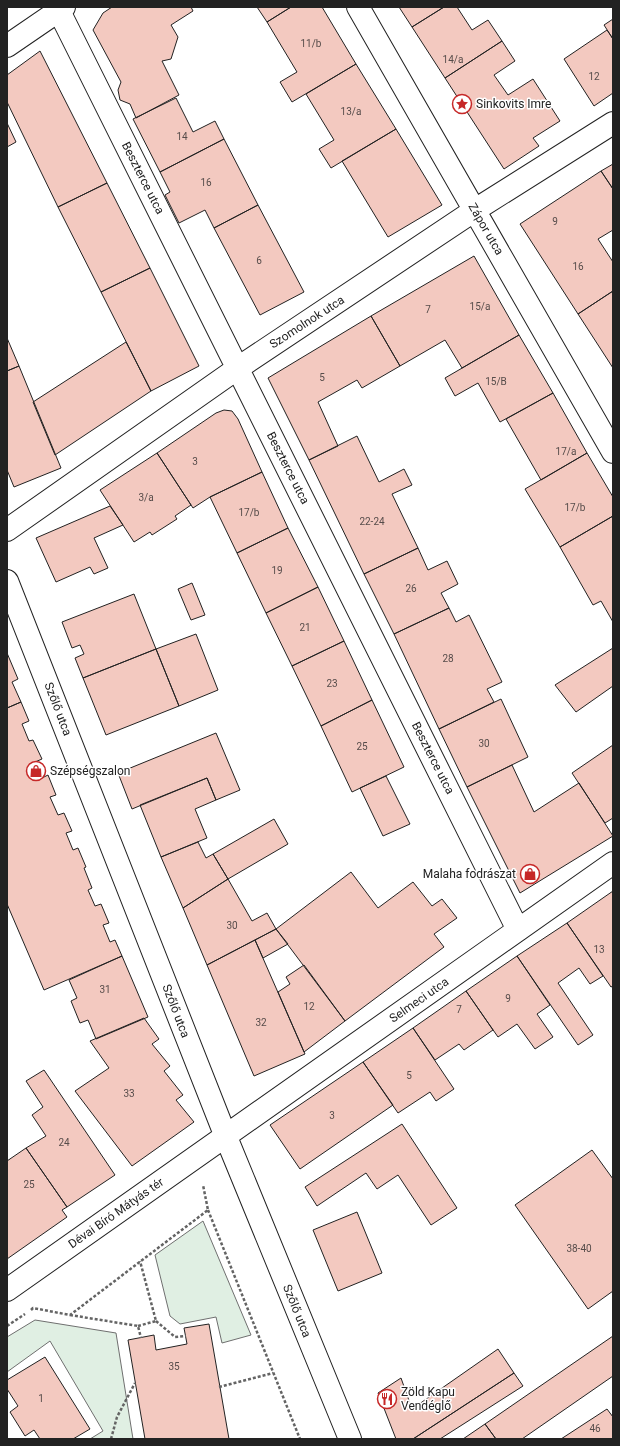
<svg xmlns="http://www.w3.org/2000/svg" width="620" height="1446" viewBox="0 0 620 1446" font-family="Roboto,sans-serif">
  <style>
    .green { fill: #e0efe3; stroke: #6f6f6f }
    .building { fill: #f3c9c0; stroke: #222 }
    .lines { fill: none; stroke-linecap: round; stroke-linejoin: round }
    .minor-casing { stroke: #222; stroke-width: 24 }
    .path { stroke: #646464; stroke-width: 2.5; stroke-dasharray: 3 2; stroke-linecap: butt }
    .minor { stroke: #fff; stroke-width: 22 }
    .labels { text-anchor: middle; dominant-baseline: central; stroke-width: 3; stroke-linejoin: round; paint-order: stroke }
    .number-label { font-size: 10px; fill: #564c4a }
    .poi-label { font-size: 12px; fill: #222; stroke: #fff; text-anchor: start }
    .street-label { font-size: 12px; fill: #222; stroke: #fff }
  </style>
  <rect width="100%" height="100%" fill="#fff"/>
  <path class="green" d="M203,1221L251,1335L222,1343L216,1317L180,1324L170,1316L155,1255Z
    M35,1320L116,1333L133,1439H90L103,1431L50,1341L7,1372V1337Z"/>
  <path class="building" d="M112,7H191L193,11L171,25L178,37L171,59L162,61L179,95L136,118L130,104L120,100L118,90L121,82L93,30L103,13Z
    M257,7H291L267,22Z
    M291,7H322L356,64L292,102L280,82L297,72L267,22Z
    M399,7H444L412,27Z
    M444,7H457L472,30L488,20L502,41L445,78L412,27Z
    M613,19V39L604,25Z
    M607,30L613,39V93L594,106L564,59Z
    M502,41L515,61L494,75L508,95L533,79L560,121L533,138L539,146L504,169L445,78Z
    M40,51L107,183L58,207L7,102V75Z
    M356,64L396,129L331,168L319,149L334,140L306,94Z
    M176,98L193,132L215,121L224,139L160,172L133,119Z
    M7,123L16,142L7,147Z
    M396,129L442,205L388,237L342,161Z
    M224,139L258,205L214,228L205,210L179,223L165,195L170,192L160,172Z
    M613,164V189L601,171Z
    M601,171L613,189V230L598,239L613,262V291L578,314L520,224Z
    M107,183L150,268L101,292L58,207Z
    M258,205L304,292L260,315L214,228Z
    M474,256L519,335L462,368L445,340L400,366L371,316Z
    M150,268L199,366L151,391L101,292Z
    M613,291V368L578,314Z
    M371,316L400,366L362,388L357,380L318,402L338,446L309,460L268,378Z
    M519,335L553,393L500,422L478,383L455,396L445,378Z
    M7,338L19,366L7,371Z
    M126,342L151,391L55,455L33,402Z
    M19,366L61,468L14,487L7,470V371Z
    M553,393L587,453L541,480L506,419Z
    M224,410L232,411L238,419L262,472L210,497L193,508L157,453L216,413Z
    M357,436L379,482L404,469L412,485L392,494L418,548L364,574L309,460Z
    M157,453L191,505L175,516L177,519L152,535L150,532L134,542L100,490Z
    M587,453L613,497V516L560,547L525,489Z
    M262,472L288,528L237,553L210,497Z
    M110,506L123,525L94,538L108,568L94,574L90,567L56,582L36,538Z
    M613,516V622L601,601L593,605L560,547Z
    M288,528L318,587L266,613L237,553Z
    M418,548L428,570L447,561L458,584L441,593L449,608L394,634L364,574Z
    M192,583L205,615L191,620L178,589Z
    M318,587L344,641L292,666L266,613Z
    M134,594L156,649L83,678L75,658L84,654L80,645L72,648L62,622Z
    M449,608L456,622L469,615L502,682L487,689L494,702L439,729L394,634Z
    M196,634L218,690L179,706L156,649Z
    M344,641L372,700L321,726L292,666Z
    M613,648V686L576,712L555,685Z
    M156,649L179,706L106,735L83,678Z
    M7,653L18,679L12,682L21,702L7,708Z
    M501,699L528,757L467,787L439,729Z
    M372,700L404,767L352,792L321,726Z
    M21,702L29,721L22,724L29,741L33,740L42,759L35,762L42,778L48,775L56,795L50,797L58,815L64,813L72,831L66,833L73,850L78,848L86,867L84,868L92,888L88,890L95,906L101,904L109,923L103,925L110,942L115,940L122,956L44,990L7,904V708Z
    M216,733L240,790L216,800L207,778L132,809L118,773Z
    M613,745V818L605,823L572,773Z
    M512,765L534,812L579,783L613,836L520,893L467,787Z
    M386,776L410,824L383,836L360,788Z
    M207,778L216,800L195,809L207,838L161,857L140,805Z
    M274,819L288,844L228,879L213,854Z
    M198,842L206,858L213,854L228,879L183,908L161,857Z
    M351,872L378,908L413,882L432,906L442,899L457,918L434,934L444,947L345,1021L276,929Z
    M228,879L252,921L267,913L276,929L207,965L183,908Z
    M613,891V986L611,987L567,923Z
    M567,923L603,976L590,984L579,968L558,983L593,1035L578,1045L517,956Z
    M276,929L288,944L263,958L255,940Z
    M255,940L305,1054L254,1076L207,965Z
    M122,956L148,1017L96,1039L88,1020L80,1023L71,1001L77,998L69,980Z
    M517,956L550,1005L537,1014L553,1037L535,1049L517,1024L498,1037L466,991Z
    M304,965L345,1021L304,1052L278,992L290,984L286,977Z
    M466,991L493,1030L464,1050L459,1044L435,1060L413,1028Z
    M144,1018L159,1039L152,1044L170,1066L164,1071L183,1095L176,1100L194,1122L132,1166L75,1091L109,1068L90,1041Z
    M413,1028L454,1089L436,1101L430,1092L398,1113L363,1062Z
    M363,1062L393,1105L300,1169L270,1125Z
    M44,1070L115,1175L67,1207L26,1148L46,1136L32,1115L43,1107L26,1081Z
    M402,1124L457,1208L431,1225L398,1175L377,1189L366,1173L317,1206L305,1187Z
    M26,1148L67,1207L62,1210L67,1217L7,1259V1161Z
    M592,1150L613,1179V1291L588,1309L515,1205Z
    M357,1212L382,1273L338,1291L313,1230Z
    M209,1324L229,1439H145L128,1340L154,1335L156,1350L187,1344L184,1328Z
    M613,1336V1376L522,1439H496L485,1424Z
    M498,1349L514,1373L413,1439H396L378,1393L401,1378L412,1409Z
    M45,1357L90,1429L73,1439H40L34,1430L25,1436L10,1412L18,1406L7,1389V1380Z
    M514,1373L523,1386L440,1439H413Z
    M607,1409L613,1417V1439H561Z
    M485,1424L496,1439H463Z"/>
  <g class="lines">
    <defs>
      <path id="minor" d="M57,7L518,930
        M358,7L613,452
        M7,46L64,7
        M7,530L238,368L475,210L613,123
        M7,581L226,1137L350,1439
        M7,1290L613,863"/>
    </defs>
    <use href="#minor" class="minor-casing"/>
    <path class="path" d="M208,1210L300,1439
      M31,1310L33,1308L70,1315L208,1210L203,1185
      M70,1315L138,1326L141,1338
      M156,1321L175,1337L186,1336
      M7,1326L25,1314
      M138,1326L156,1321L140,1261
      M219,1387L273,1373
      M111,1439L117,1417L135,1383"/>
    <use href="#minor" class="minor"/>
  </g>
  <defs>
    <symbol id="sight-ring" viewBox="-11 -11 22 22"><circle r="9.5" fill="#fff" stroke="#c62828" stroke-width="1.5"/><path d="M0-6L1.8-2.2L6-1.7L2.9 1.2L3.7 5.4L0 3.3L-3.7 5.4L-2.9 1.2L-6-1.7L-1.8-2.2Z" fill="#c62828"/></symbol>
    <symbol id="shop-ring" viewBox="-11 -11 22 22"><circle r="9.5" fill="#fff" stroke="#c62828" stroke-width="1.5"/><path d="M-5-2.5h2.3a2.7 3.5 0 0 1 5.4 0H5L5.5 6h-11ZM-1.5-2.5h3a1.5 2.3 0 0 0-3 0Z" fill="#c62828"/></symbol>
    <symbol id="restaurant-ring" viewBox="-11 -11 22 22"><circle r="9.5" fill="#fff" stroke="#c62828" stroke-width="1.5"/><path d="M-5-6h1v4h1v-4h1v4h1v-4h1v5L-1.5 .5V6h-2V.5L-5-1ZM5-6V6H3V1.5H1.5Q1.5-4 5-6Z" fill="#c62828"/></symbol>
  </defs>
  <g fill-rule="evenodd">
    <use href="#sight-ring" x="451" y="93" width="22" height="22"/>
    <use href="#shop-ring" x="25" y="760" width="22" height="22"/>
    <use href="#shop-ring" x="519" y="863" width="22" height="22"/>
    <use href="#restaurant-ring" x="376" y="1388" width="22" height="22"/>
  </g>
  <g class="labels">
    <g class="number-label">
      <text x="311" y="43">11/b</text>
      <text x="453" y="59">14/a</text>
      <text x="594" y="76">12</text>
      <text x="351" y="111">13/a</text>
      <text x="182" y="136">14</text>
      <text x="206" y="182">16</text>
      <text x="555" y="221">9</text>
      <text x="259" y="260">6</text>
      <text x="578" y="266">16</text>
      <text x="480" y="306">15/a</text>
      <text x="428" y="309">7</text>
      <text x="322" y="377">5</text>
      <text x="496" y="381">15/B</text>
      <text x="566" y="451">17/a</text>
      <text x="195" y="461">3</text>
      <text x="146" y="497">3/a</text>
      <text x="575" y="507">17/b</text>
      <text x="249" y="512">17/b</text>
      <text x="372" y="521">22-24</text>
      <text x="277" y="570">19</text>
      <text x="411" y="588">26</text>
      <text x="305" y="627">21</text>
      <text x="448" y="658">28</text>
      <text x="332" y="683">23</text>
      <text x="484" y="743">30</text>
      <text x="362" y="746">25</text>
      <text x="232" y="925">30</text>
      <text x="599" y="949">13</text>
      <text x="105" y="989">31</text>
      <text x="508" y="998">9</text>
      <text x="309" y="1006">12</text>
      <text x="459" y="1009">7</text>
      <text x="261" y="1022">32</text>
      <text x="409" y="1075">5</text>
      <text x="129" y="1093">33</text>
      <text x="332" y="1115">3</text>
      <text x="64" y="1142">24</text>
      <text x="29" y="1184">25</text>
      <text x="579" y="1248">38-40</text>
      <text x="174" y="1366">35</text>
      <text x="41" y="1398">1</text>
      <text x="595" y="1428">46</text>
    </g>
    <g class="poi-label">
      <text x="476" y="104">Sinkovits Imre</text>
      <text x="50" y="771">Szépségszalon</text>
      <text x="516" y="874" text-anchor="end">Malaha fodrászat</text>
      <text x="401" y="1392">Zöld Kapu<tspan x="401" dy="14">Vendéglő</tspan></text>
    </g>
    <g class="street-label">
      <text transform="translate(143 178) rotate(63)">Beszterce utca</text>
      <text transform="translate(486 229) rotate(60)">Zápor utca</text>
      <text transform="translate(307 322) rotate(-33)">Szomolnok utca</text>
      <text transform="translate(288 468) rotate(63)">Beszterce utca</text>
      <text transform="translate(58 709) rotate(69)">Szőlő utca</text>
      <text transform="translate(433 758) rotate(63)">Beszterce utca</text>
      <text transform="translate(419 1000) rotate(-35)">Selmeci utca</text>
      <text transform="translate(176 1011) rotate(69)">Szőlő utca</text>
      <text transform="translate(116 1213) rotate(-35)">Dévai Bíró Mátyás tér</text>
      <text transform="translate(297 1311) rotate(68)">Szőlő utca</text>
    </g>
  </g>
  <rect width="620" height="1446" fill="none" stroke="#222222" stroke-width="16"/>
</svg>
